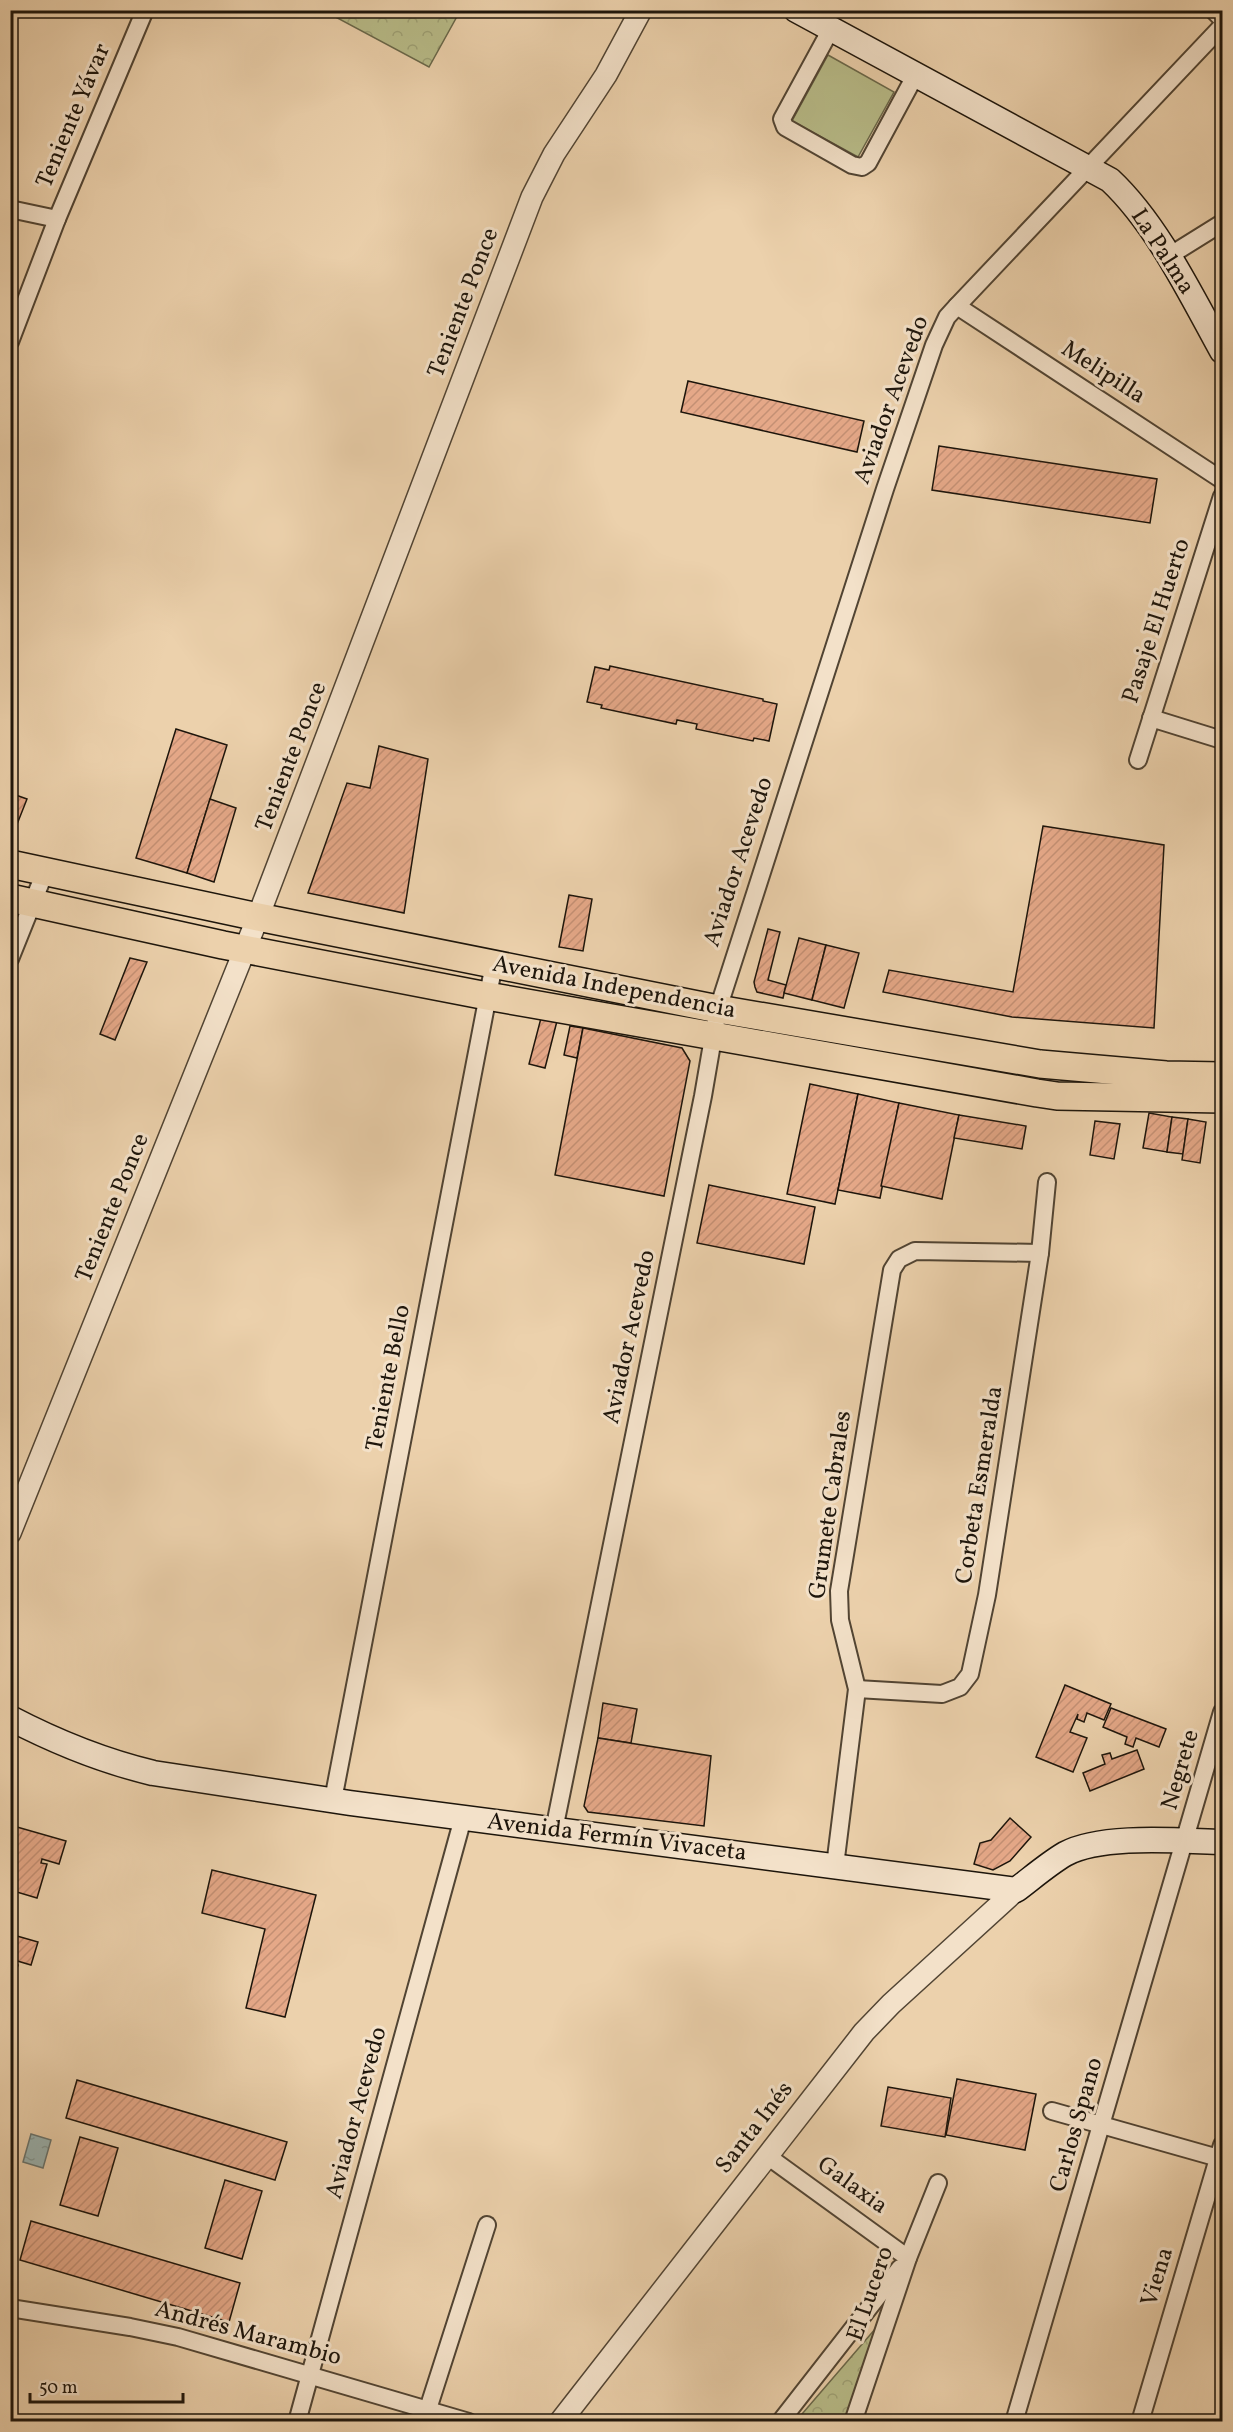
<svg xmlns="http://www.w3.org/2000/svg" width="1233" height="2432" font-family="Vollkorn,serif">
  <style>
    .grass { fill: #b8bc89; stroke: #6a684a; stroke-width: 1.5 }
    .forest { fill: url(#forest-crowns); stroke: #6a684a; stroke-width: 1.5 }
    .water { fill: url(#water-ripples); stroke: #697570; stroke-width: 1.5 }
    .building { fill: url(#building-hatch); stroke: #1d150b; stroke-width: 1.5 }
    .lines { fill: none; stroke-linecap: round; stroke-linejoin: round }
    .minor-casing { stroke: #514433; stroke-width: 20 }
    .tertiary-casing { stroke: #514433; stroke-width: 24 }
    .secondary-casing { stroke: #1d150b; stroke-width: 27 }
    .primary-casing { stroke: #1d150b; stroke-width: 30 }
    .minor { stroke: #f3e1c9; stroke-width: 16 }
    .tertiary { stroke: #f3e1c9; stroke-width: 21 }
    .secondary { stroke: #f3e1c9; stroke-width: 24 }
    .primary { stroke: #ecd1ac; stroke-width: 27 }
    .labels { text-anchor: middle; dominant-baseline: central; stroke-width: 6; stroke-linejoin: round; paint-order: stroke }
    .street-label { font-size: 24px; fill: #1d150b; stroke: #f3e1c9 }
  </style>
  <defs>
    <pattern id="forest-crowns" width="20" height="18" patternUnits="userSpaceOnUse" patternTransform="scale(1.5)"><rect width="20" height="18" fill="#b8bc89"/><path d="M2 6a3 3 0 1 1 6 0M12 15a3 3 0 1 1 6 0" fill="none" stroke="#9ea175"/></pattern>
    <pattern id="water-ripples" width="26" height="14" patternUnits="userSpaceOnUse" patternTransform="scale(1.5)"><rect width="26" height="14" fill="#9bb5b3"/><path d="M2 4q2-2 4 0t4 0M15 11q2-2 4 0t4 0" fill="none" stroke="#859b99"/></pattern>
    <pattern id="building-hatch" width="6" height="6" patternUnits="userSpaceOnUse" patternTransform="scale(1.5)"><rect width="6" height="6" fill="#e5a888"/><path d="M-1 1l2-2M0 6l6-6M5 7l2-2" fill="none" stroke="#c49074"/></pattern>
  </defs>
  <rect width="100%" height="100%" fill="#ecd1ac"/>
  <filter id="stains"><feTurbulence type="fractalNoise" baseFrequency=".00333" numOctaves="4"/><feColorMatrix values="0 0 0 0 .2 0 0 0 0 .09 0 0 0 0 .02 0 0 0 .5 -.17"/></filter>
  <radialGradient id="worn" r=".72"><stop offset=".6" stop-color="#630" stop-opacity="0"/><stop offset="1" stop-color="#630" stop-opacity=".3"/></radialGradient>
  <path class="grass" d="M828 55 894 92 858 157 792 121Z"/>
  <g class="forest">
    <path d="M330 10H460V11L429 67 328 13Z"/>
    <path d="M882 2321 849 2421H796Z"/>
  </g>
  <path class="water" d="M31 2134 51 2140 43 2168 23 2162Z"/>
  <g class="building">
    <path d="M688 381 864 421 857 452 681 412Z"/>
    <path d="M939 446 1157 479 1150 523 932 490Z"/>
    <path d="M610 666 763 699V701L777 704 769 741 754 738 753 741 696 729 697 724 677 720 676 724 601 708 602 705 587 702 595 667 609 670Z"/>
    <path d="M176 729 227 745 187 873 136 858Z"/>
    <path d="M379 746 428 759 404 913 308 893 347 783 370 788Z"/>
    <path d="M10 793 27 799 10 842Z"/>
    <path d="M210 799 236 808 214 882 187 873Z"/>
    <path d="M1043 826 1164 845 1154 1028 1012 1017 883 992 889 970 1013 992Z"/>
    <path d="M569 895 592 899 583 951 559 947Z"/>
    <path d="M768 929 780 932 768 980 786 985 783 998 757 992 755 987 754 982Z"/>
    <path d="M799 938 826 945 812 1000 784 993Z"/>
    <path d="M826 945 859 953 844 1008 812 1000Z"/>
    <path d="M130 958 147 962 115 1040 100 1034Z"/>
    <path d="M541 1018 557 1021 545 1068 529 1064Z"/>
    <path d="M570 1026 583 1028 577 1058 564 1055Z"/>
    <path d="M583 1028 682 1048 690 1061 664 1196 555 1175Z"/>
    <path d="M810 1084 858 1094 835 1204 787 1194Z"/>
    <path d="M858 1094 899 1103 880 1198 838 1190Z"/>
    <path d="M899 1103 959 1115 942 1199 881 1186Z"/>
    <path d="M1149 1113 1172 1117 1167 1152 1143 1148Z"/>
    <path d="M959 1115 1026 1126 1022 1149 954 1138Z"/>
    <path d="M1172 1117 1188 1119 1183 1154 1167 1152Z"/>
    <path d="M1188 1119 1206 1122 1200 1163 1182 1160Z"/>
    <path d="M1095 1121 1120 1124 1114 1159 1090 1155Z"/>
    <path d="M1222 1156V1198L1216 1197Z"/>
    <path d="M709 1185 815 1207 804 1264 697 1243Z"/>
    <path d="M1065 1685 1111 1704 1104 1720 1087 1713 1084 1722 1077 1719 1078 1714 1070 1732 1087 1738 1073 1772 1036 1757Z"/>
    <path d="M603 1703 637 1709 631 1743 598 1738Z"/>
    <path d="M1111 1708 1166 1729 1159 1747 1136 1738 1133 1747 1125 1744 1127 1737 1103 1727Z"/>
    <path d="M598 1738 711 1756 704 1826 588 1812 584 1806Z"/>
    <path d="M1137 1750 1144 1769 1090 1791 1083 1773 1105 1764 1102 1755 1110 1753 1112 1759Z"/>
    <path d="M1010 1818 1031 1837 1010 1861 993 1870 974 1864 980 1843 991 1840Z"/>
    <path d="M10 1825 66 1841 59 1864 42 1859 41 1863 47 1864 37 1898 10 1890V1854L15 1855 17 1850 10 1848Z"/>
    <path d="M212 1870 316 1895 285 2017 246 2008 265 1929 202 1913Z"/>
    <path d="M10 1934 38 1942 31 1965 14 1960 13 1964 18 1965 10 1991Z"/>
    <path d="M957 2079 1036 2094 1025 2150 946 2135Z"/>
    <path d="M77 2080 287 2142 275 2180 66 2118Z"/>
    <path d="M888 2087 951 2098 945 2137 881 2126Z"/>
    <path d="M80 2137 118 2148 98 2216 60 2205Z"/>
    <path d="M225 2180 262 2191 242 2259 205 2248Z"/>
    <path d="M31 2221 240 2283 229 2322 20 2260Z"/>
  </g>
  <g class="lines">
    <defs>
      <g id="minor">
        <path d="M1213 10 1222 19"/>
        <path d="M831 29 782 119 785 127 852 165 862 167 868 163 916 74"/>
        <path d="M10 209 57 219"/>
        <path d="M1169 256 1222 223"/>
        <path d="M957 306 1222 480"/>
        <path d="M10 342 57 219 145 10"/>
        <path d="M1151 718 1222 740"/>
        <path d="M1138 760 1222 496"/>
        <path d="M10 959 45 872"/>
        <path d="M857 1689 942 1694 960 1687 970 1674 987 1595 1040 1253 1047 1182"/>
        <path d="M333 1800 494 964"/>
        <path d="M554 1830 703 1096 718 1009 885 489 934 345 947 317 957 306 1222 26"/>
        <path d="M835 1866 857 1689 840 1620 839 1591 892 1270 899 1259 915 1251 1040 1253"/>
        <path d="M1052 2111 1222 2159"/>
        <path d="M766 2155 908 2258"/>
        <path d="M10 2308 130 2327 178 2337 469 2422"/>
        <path d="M428 2409 487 2225"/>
        <path d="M297 2422 463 1818"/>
        <path d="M780 2422 900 2268"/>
        <path d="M853 2422 908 2258 938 2183"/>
        <path d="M1014 2422 1222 1712"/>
        <path d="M1140 2422 1222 2145"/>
      </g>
      <g id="tertiary">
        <path d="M10 1533 258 917 532 197 554 154 606 75 641 10"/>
        <path d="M560 2422 864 2032 891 2004 1016 1890"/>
      </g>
      <g id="secondary">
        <path d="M796 10 1110 180C1157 224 1191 295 1222 351"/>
        <path d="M10 1718C56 1742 103 1761 153 1773L350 1803 1016 1890C1032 1878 1048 1864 1065 1854 1102 1834 1180 1841 1222 1842"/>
      </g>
      <g id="primary">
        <path d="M10 864 258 917 718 1009 1040 1064 1166 1075 1222 1076"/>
        <path d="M10 898 223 945 487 996 1037 1093 1057 1096 1222 1099"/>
      </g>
    </defs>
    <use href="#minor" class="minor-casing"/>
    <use href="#tertiary" class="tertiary-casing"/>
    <use href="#secondary" class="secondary-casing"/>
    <use href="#primary" class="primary-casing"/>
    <use href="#minor" class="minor"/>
    <use href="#tertiary" class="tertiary"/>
    <use href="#secondary" class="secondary"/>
    <use href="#primary" class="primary"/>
  </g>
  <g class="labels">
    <g class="street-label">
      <text transform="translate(74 116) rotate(-67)">Teniente Yávar</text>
      <text transform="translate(1162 252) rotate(57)">La Palma</text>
      <text transform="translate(464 303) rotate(-69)">Teniente Ponce</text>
      <text transform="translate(1103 373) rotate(33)">Melipilla</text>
      <text transform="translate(892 400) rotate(-70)">Aviador Acevedo</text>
      <text transform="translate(1157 621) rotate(-72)">Pasaje El Huerto</text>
      <text transform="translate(292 757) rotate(-69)">Teniente Ponce</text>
      <text transform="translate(739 862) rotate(-72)">Aviador Acevedo</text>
      <text transform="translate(614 988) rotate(11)">Avenida Independencia</text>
      <text transform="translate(113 1208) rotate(-68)">Teniente Ponce</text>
      <text transform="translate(630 1337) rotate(-78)">Aviador Acevedo</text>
      <text transform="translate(389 1378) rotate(-79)">Teniente Bello</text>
      <text transform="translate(980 1485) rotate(-81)">Corbeta Esmeralda</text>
      <text transform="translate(831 1505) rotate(-82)">Grumete Cabrales</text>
      <text transform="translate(1181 1770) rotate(-74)">Negrete</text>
      <text transform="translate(617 1838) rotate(7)">Avenida Fermín Vivaceta</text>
      <text transform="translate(357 2113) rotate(-75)">Aviador Acevedo</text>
      <text transform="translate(1077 2125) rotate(-74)">Carlos Spano</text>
      <text transform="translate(755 2128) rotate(-52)">Santa Inés</text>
      <text transform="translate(852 2186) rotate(36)">Galaxia</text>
      <text transform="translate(1158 2277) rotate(-73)">Viena</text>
      <text transform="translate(871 2294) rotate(-71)">El Lucero</text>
      <text transform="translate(248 2334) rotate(15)">Andrés Marambio</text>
    </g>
  </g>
  <rect width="1233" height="2432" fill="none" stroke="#ecd1ac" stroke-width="36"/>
  <rect x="12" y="12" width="1209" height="2408" fill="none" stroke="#1d150b" stroke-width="3"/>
  <rect x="18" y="18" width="1197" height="2396" fill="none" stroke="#1d150b" stroke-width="1.5"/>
  <path d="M30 2393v9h153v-9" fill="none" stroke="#1d150b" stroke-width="3"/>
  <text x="39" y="2393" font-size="18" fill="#1d150b" stroke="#f3e1c9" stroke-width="4.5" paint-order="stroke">50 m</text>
  <rect width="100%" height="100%" filter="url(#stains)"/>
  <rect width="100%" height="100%" fill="url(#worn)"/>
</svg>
